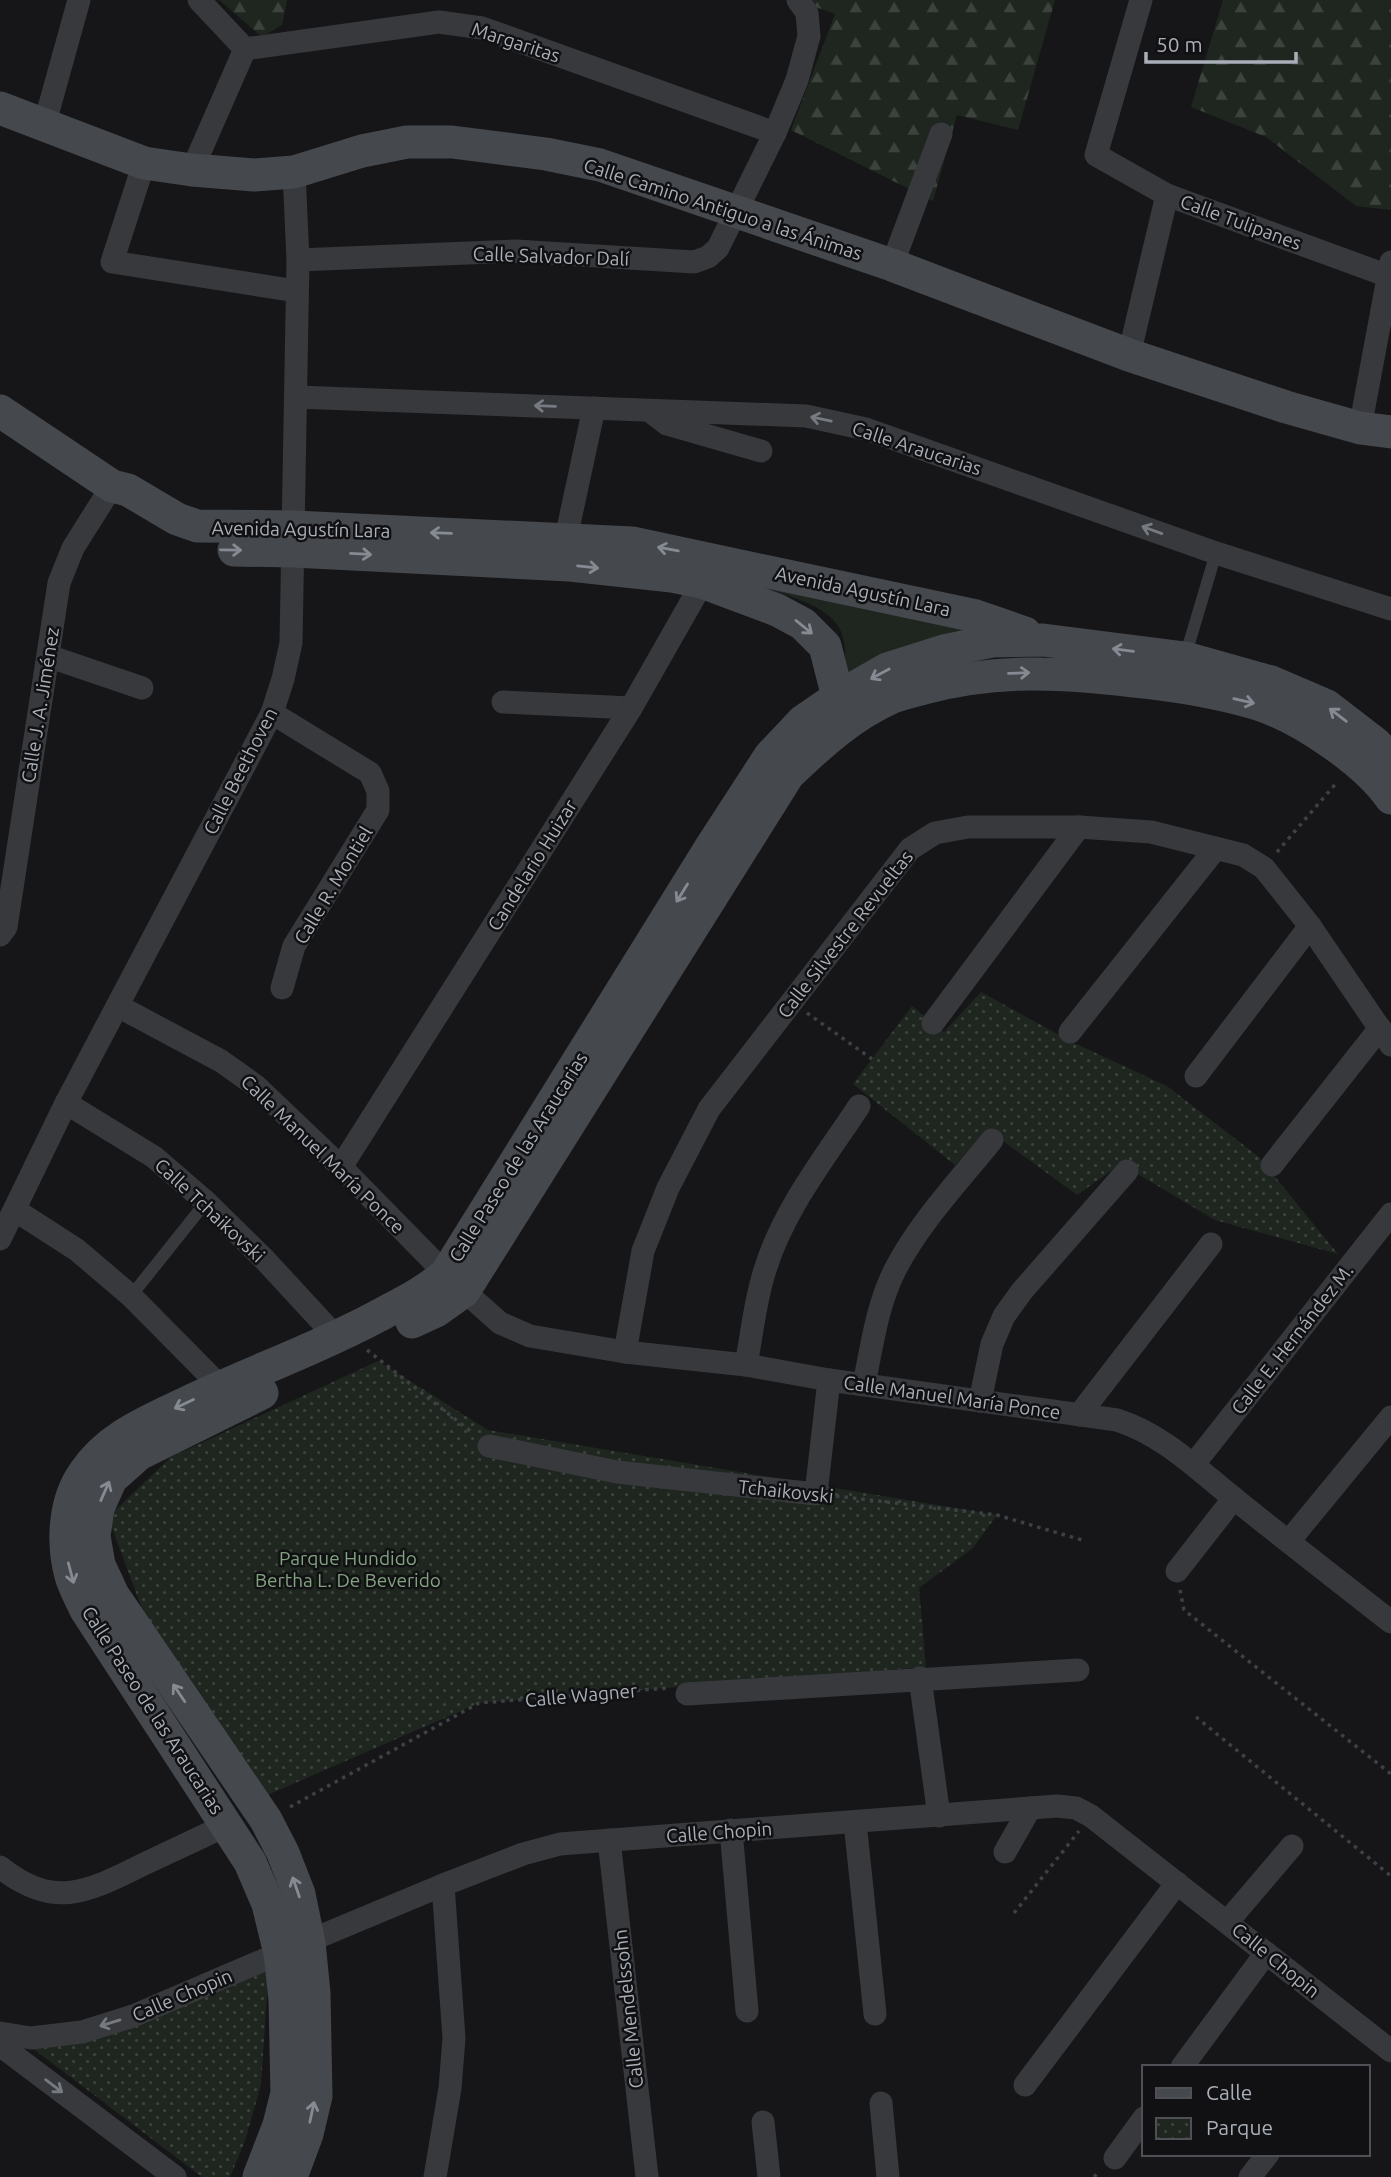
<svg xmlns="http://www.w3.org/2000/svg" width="1391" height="2177" font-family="Ubuntu,sans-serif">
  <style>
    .grass { fill: #1e261f }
    .forest { fill: url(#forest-firs) }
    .park { fill: url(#park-dots) }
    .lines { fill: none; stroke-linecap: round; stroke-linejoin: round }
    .path { stroke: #3d4044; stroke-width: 3.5; stroke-dasharray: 3.5 5; stroke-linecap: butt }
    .lane { stroke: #37393d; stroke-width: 12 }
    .street { stroke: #37393d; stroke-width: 23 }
    .secondary { stroke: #45484d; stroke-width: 33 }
    .oneway { stroke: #767a81 }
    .oneway2 { stroke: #868b93 }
    .labels { text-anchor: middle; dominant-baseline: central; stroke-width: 5; stroke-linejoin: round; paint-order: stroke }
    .street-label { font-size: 19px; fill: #a9afb8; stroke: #111113 }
    .park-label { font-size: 19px; fill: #81a380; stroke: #111113 }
  </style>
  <defs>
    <pattern id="forest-firs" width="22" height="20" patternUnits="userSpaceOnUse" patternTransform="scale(1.75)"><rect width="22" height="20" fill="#1e261f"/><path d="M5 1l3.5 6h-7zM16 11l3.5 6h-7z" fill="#3c433d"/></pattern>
    <pattern id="park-dots" width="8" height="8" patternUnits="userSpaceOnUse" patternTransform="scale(1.75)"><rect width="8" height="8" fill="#1e261f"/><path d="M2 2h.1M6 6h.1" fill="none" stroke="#3c433d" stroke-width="1.8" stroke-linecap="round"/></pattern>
  </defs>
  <rect width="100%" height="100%" fill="#161618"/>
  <path class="grass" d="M728 579 994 631 845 675C845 659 847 640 838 626 821 598 758 588 728 579Z"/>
  <g class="forest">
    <path d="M219 0H287L282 25 262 37Z"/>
    <path d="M796 0H1055L1018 130 957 115 933 201 791 130 835 14Z"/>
    <path d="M1223 0H1391V210L1356 206 1266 137 1191 107Z"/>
  </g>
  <g class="park">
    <path d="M981 992 1072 1042 1167 1086 1259 1157 1338 1254 1215 1220 1121 1164 1077 1195 988 1130 955 1165 853 1084 912 1006 944 1032Z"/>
    <path d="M378 1361 488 1430 997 1515 973 1548 919 1588 926 1667 479 1703 263 1797 158 1652 108 1517 171 1457Z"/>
    <path d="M269 1966 261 2085 245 2141 230 2177H202L23 2041Z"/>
  </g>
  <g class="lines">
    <g class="path">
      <path d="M1277 852 1338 781"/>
      <path d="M807 1013 872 1059"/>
      <path d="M367 1350 474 1434"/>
      <path d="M836 1496 997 1515 1082 1540"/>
      <path d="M1180 1590 1184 1610 1391 1774"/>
      <path d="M1196 1717 1391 1876"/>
      <path d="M290 1807 479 1703 668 1688"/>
      <path d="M1014 1913 1079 1831"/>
      <path d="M1094 2177 1100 2171"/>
    </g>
    <g class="lane">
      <path d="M1185 657 1216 553"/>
      <path d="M131 1296 206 1202"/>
    </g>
    <g class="street">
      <path d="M199 0 245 49"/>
      <path d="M1141 0 1096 155 1167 195 1391 277"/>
      <path d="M245 49 439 22 482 28 775 133"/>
      <path d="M44 126 79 0"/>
      <path d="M144 163 112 262 296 291"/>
      <path d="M192 170 245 49"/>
      <path d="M298 260 516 251 694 262 708 257 718 248 775 133 797 80 809 36 807 13 798 0"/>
      <path d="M892 265 941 134"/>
      <path d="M1129 355 1167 195"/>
      <path d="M296 397 806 416 866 429 1216 553 1391 609"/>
      <path d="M650 411 667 424 761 451"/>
      <path d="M1360 428 1391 262"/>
      <path d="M566 538 594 408"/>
      <path d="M48 656 142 688"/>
      <path d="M503 702 631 708"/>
      <path d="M272 713 370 773 378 791V810L294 946 282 988"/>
      <path d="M0 935 6 927 59 583 73 548 112 486"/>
      <path d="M118 1006 221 1061 256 1086 341 1167 446 1274"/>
      <path d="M933 1023 1079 827"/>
      <path d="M1070 1032 1216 848"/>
      <path d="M1196 1076 1310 926"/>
      <path d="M66 1103 154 1157 206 1202 265 1260 337 1338"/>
      <path d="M1272 1165 1380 1028"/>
      <path d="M341 1167 631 708 709 571"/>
      <path d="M15 1210 77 1250 131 1296 221 1387"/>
      <path d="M0 1239 66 1103 272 713 283 679 291 643 298 260 294 172"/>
      <path d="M464 1291 500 1323 530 1336 625 1352 746 1365 829 1380 1117 1420C1164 1435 1198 1470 1236 1500 1287 1541 1339 1581 1391 1622"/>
      <path d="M625 1352 643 1251 668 1188 709 1109 910 849 935 833 968 827H1079L1151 832 1243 855 1264 868 1310 926 1391 1045"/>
      <path d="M746 1365C752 1334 755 1300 765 1270 783 1210 825 1158 859 1106"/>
      <path d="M864 1384C872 1346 877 1305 895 1270 919 1223 959 1181 992 1140"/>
      <path d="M980 1401 992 1344 1004 1316 1022 1291 1127 1171"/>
      <path d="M1079 1415 1211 1244"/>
      <path d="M489 1446 617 1472 816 1494 829 1380"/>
      <path d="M1194 1464 1391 1214"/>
      <path d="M1289 1541 1391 1417"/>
      <path d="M1177 1571 1234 1498"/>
      <path d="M920 1678 939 1816"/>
      <path d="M687 1694 1078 1670"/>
      <path d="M855 1822 875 2014"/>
      <path d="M731 1830 747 2011"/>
      <path d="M609 1840 647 2177"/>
      <path d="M1005 1852 1030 1808"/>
      <path d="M0 1867C55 1911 89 1891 144 1864 172 1851 199 1838 227 1825"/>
      <path d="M1228 1921 1292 1846"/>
      <path d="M0 2033 31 2038 82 2032 133 2016 280 1953 443 1885 523 1854 560 1844 1057 1806 1076 1808 1091 1816 1391 2051"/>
      <path d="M0 2045 175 2177"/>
      <path d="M1182 2067 1266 1953"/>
      <path d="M1025 2085 1177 1883"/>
      <path d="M881 2103 888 2177"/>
      <path d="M763 2122 769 2177"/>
      <path d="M1115 2158 1144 2118"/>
      <path d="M435 2177 450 2088 454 2038 443 1885"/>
      <path d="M1250 2177 1268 2154"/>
    </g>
    <g class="secondary">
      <path d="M0 108 144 163 192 170 254 175 294 172 362 151 407 142H452L546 154 600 165 892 265 1129 355 1286 407 1360 428 1391 432"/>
      <path d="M0 411 112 486 128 490 177 519 197 526 294 527 632 543 976 616 1025 633"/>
      <path d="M234 550 293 551 570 565 672 576 702 582 777 610 803 624 825 646 838 697"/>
      <path d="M412 1322 436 1311 464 1291 788 775C820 744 852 715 893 697 903 693 914 691 924 688 996 669 1060 672 1134 681 1175 685 1218 692 1258 704 1301 718 1365 761 1391 798"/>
      <path d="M262 1393 139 1454 111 1479 98 1508 94 1536 99 1565 113 1595 266 1820 283 1853 299 1894 309 1943 314 1993 316 2096 307 2134 291 2177"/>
      <path d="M259 2177 279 2125 287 2093 285 2000 280 1953 268 1904 250 1862 86 1610C81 1599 74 1587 71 1576 62 1543 64 1501 84 1473 109 1436 149 1421 188 1402 251 1372 317 1349 378 1316 402 1303 425 1292 446 1274L711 847 770 756 803 721 838 697 887 669 944 651 992 641 1043 640 1185 658 1271 682 1327 706 1375 743 1391 759"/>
    </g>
  </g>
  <defs><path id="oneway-shaft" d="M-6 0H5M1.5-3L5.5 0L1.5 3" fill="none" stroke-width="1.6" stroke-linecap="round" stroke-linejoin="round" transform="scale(1.75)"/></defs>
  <g class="oneway">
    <use href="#oneway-shaft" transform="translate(545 406) rotate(-178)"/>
    <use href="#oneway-shaft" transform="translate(821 419) rotate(-168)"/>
    <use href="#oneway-shaft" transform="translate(1152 530) rotate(-160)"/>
    <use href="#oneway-shaft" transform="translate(110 2023) rotate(163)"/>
    <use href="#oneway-shaft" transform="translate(54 2086) rotate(37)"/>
  </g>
  <g class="oneway2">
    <use href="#oneway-shaft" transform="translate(441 533) rotate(-178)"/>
    <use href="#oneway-shaft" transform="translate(668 549) rotate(-170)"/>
    <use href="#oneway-shaft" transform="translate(231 550) rotate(1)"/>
    <use href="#oneway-shaft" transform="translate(361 554) rotate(3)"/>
    <use href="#oneway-shaft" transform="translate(588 567) rotate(6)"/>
    <use href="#oneway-shaft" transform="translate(804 627) rotate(39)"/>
    <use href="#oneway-shaft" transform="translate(1123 650) rotate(-173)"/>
    <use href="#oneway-shaft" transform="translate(1019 673) rotate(-2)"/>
    <use href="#oneway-shaft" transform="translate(880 674) rotate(152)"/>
    <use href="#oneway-shaft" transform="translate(1244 701) rotate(13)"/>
    <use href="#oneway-shaft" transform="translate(1338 715) rotate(-143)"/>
    <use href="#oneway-shaft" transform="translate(682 893) rotate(122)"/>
    <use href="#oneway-shaft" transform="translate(184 1404) rotate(155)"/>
    <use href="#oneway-shaft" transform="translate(105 1491) rotate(-66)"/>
    <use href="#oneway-shaft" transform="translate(71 1573) rotate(75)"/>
    <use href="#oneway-shaft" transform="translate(179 1693) rotate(-124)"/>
    <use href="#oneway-shaft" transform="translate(296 1887) rotate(-109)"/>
    <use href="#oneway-shaft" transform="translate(312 2112) rotate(-78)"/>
  </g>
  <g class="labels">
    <g class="street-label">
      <text transform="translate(516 42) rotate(18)">Margaritas</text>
      <text transform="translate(723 209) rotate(18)">Calle Camino Antiguo a las Ánimas</text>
      <text transform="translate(1241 222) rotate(20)">Calle Tulipanes</text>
      <text transform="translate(551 256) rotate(2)">Calle Salvador Dalí</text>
      <text transform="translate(917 448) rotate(18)">Calle Araucarias</text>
      <text transform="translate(301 529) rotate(1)">Avenida Agustín Lara</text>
      <text transform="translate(863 591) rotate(12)">Avenida Agustín Lara</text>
      <text transform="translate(40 705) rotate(-81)">Calle J. A. Jiménez</text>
      <text transform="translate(240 771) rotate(-63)">Calle Beethoven</text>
      <text transform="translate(532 865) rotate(-58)">Candelario Huizar</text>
      <text transform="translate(333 885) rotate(-59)">Calle R. Montiel</text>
      <text transform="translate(845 934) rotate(-52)">Calle Silvestre Revueltas</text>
      <text transform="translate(323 1154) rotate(44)">Calle Manuel María Ponce</text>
      <text transform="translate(518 1157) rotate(-58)">Calle Paseo de las Araucarias</text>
      <text transform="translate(210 1210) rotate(43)">Calle Tchaikovski</text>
      <text transform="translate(1292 1339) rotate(-52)">Calle E. Hernández M.</text>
      <text transform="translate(952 1397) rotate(8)">Calle Manuel María Ponce</text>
      <text transform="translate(786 1491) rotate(6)">Tchaikovski</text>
      <text transform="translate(581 1695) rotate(-5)">Calle Wagner</text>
      <text transform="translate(153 1710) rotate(57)">Calle Paseo de las Araucarias</text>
      <text transform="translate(719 1832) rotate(-4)">Calle Chopin</text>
      <text transform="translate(1276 1960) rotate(39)">Calle Chopin</text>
      <text transform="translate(182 1995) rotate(-23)">Calle Chopin</text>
      <text transform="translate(628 2009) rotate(-96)">Calle Mendelssohn</text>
    </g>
    <g class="park-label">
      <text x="348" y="1558">Parque Hundido<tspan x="348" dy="22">Bertha L. De Beverido</tspan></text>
    </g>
  </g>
  <rect x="1142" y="2065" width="228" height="91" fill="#111113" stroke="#4e5055" stroke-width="2"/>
  <rect x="1156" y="2088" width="35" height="10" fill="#45484d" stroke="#4e5055" stroke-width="2"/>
  <text x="1206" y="2100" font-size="21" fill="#a9afb8">Calle</text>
  <rect x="1156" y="2118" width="35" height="21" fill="url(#park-dots)" stroke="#4e5055" stroke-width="2"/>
  <text x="1206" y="2135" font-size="21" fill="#a9afb8">Parque</text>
  <path d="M1146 52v10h150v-10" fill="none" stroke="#a9afb8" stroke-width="3.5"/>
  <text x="1156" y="52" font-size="21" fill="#a9afb8" stroke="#111113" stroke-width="5" paint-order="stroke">50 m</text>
</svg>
